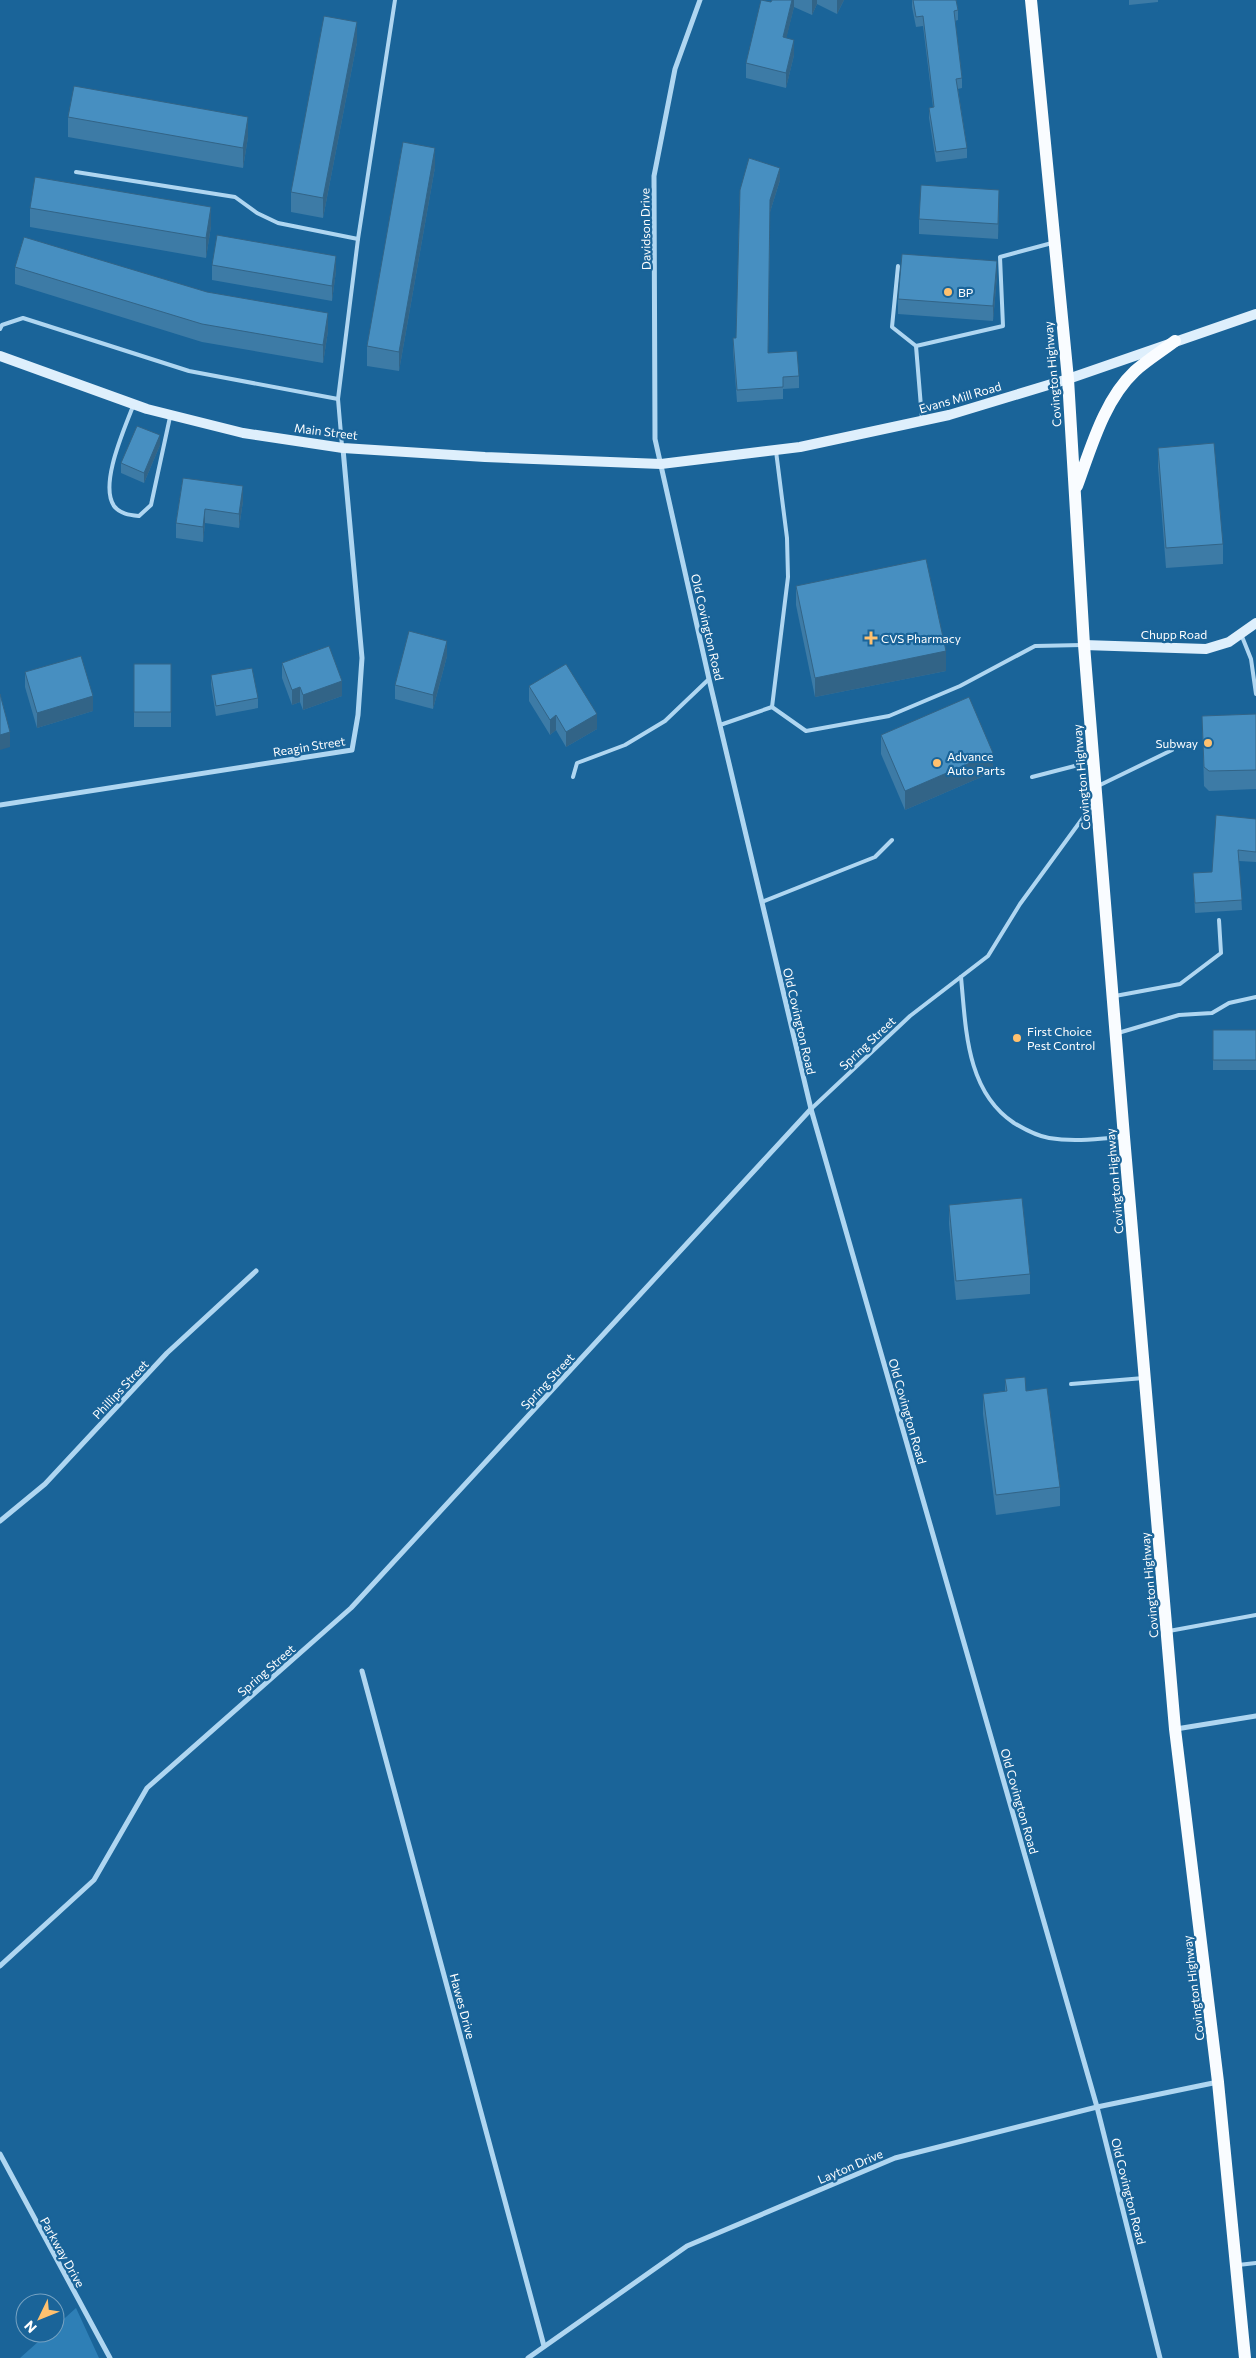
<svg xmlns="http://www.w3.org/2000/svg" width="1256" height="2358" font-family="Commissioner,sans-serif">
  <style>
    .green { fill: #2e7fb6 }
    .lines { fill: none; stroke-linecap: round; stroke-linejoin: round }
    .lane { stroke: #afd6f1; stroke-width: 4 }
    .street { stroke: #afd6f1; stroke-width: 5 }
    .secondary { stroke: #deeffc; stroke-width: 10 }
    .primary { stroke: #f9fcff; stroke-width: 12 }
    .wall { fill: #3d7ba6 }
    .shaded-wall { fill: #326487 }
    .building { fill: #478fc1; stroke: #326487 }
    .poi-dot { fill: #ffc16f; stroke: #1a6499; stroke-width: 2 }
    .labels { text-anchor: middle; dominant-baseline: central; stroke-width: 4.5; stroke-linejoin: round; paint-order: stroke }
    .street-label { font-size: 12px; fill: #fff; stroke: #1a6499 }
    .poi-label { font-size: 12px; fill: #fff; stroke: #1a6499; text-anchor: start }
  </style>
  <rect width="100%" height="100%" fill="#1a6499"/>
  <path class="green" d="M76 2308 99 2358H20L48 2333H55V2327Z"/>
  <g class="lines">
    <g class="lane">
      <path d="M76 172 235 197 257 213 278 223 358 239"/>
      <path d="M898 266 892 327 916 346"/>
      <path d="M0 329 2 325 23 318 189 371 338 399"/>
      <path d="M133 406C125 428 99 484 114 506 120 514 130 515 139 516L151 505 170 417"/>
      <path d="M922 419 916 346 1003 326 1000 257 1052 243"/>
      <path d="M342 446 338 399 358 239 395 0"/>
      <path d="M1241 634 1251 659 1256 694"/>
      <path d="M772 707 788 577 787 538 776 451"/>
      <path d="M720 725 772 707 806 731 889 716 960 686 1035 646 1082 645"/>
      <path d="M573 777 577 763 625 745 665 721 709 679"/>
      <path d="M1032 777 1090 762"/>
      <path d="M1098 786 1172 750"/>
      <path d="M762 902 875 857 892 840"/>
      <path d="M961 977C966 1029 966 1091 1014 1123 1024 1129 1036 1136 1049 1138 1073 1142 1098 1139 1122 1137"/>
      <path d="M1115 996 1180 984 1221 953 1219 920"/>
      <path d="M1118 1033 1179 1015 1212 1013 1229 1003 1256 997"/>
      <path d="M811 1109 910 1016 988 956 1020 904 1093 804"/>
      <path d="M1071 1384 1144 1378"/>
      <path d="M1169 1631 1256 1615"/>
      <path d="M1238 2265 1256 2263"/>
    </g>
    <g class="street">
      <path d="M700 0 675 69 654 176 655 439 709 679 811 1109 1097 2107 1160 2358"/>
      <path d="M0 805 352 750 358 715 362 658 343 449"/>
      <path d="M0 1521 45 1484 167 1353 256 1271"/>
      <path d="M362 1671 544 2346"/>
      <path d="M1176 1729 1256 1716"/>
      <path d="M0 1966 94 1880 147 1788 351 1608 811 1109"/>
      <path d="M0 2154 110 2358"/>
      <path d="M528 2358 687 2246 895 2158 1097 2107 1218 2082"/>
    </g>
    <g class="secondary">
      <path d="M0 356 147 409 243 433 343 448 485 457 661 464 800 447 949 415 1068 379 1256 314"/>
      <path d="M1084 645 1206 649 1229 642 1256 623"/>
    </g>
    <g class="primary">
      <path d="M1031 0 1068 379 1084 645 1124 1137 1175 1729 1218 2082 1245 2358"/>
      <path d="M1077 486C1091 448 1104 400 1135 371 1147 360 1162 351 1175 341"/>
    </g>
  </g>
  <g class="wall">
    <path d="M772 0H844L837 14 817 4 812 15 794 7 786 38 794 55 786 88 746 78V63Z"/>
    <path d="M912 0H956L958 10V20L955 21 962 78V88L958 89 967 148V158L936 162 929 118V108L933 107 923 26 916 27 912 7Z"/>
    <path d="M1129 0H1158V2L1129 5Z"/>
    <path d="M357 42 323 218 291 212V192Z"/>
    <path d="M68 117 248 137 243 168 68 137Z"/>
    <path d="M435 167 399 371 367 366V346Z"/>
    <path d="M780 180 770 212 768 353 799 376V388L783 389V399L737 402 733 350V338H736L740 190Z"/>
    <path d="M999 204 998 239 919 234V219Z"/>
    <path d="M30 208 211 226 206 258 30 227Z"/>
    <path d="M212 265 336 271 332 301 212 280Z"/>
    <path d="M15 267 328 331 323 363 202 342 15 284Z"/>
    <path d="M997 276 993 321 898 314V299Z"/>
    <path d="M160 445 144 483 121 473V463Z"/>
    <path d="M1158 448 1223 544V564L1166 568 1158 467Z"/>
    <path d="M183 478 243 501 239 528 205 523 203 542 176 538V523Z"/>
    <path d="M796 586 946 671 815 697 796 605Z"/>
    <path d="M447 656 433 709 395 699V685Z"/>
    <path d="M282 663 342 696 303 710 300 702 292 705 282 678Z"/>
    <rect x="134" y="664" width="37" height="63"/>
    <path d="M25 672 93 711 37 728 25 687Z"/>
    <path d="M211 675 258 698V708L216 716 211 685Z"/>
    <path d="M529 686 597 729 566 747 556 730 550 735 529 701Z"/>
    <path d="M1256 714V789L1209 791 1204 786 1202 716Z"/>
    <path d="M881 735 993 772 905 810 881 754Z"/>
    <path d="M1256 819V862L1239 861 1242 910 1195 913 1193 873 1212 872Z"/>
    <rect x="1213" y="1030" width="43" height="40"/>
    <path d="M949 1205 1030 1274V1294L956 1300 949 1224Z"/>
    <path d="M1005 1379 1026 1391 1060 1487V1506L996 1515 983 1414V1394L1005 1391Z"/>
  </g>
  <g class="shaded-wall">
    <path d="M792 0H794V7L783 52V37Z"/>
    <path d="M812 0H817V4L812 15Z"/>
    <path d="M837 0H844L837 14Z"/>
    <path d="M357 22V42L323 218V198Z"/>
    <path d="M794 40V55L786 88V73Z"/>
    <path d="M248 117V137L243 168V148Z"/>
    <path d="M435 148V167L399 371V352Z"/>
    <path d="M780 168V180L770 212V200Z"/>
    <path d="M999 190V204L998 239V224Z"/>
    <path d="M211 207V226L206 258V238Z"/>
    <path d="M336 256V271L332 301V286Z"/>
    <path d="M997 261V276L993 321V306Z"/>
    <path d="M328 313V331L323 363V345Z"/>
    <path d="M160 435V445L144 483V473Z"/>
    <path d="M243 486V501L239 528V514Z"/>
    <path d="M205 509V523L203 542V527Z"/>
    <path d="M447 641V656L433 709V695Z"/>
    <path d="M946 651V671L815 697V678Z"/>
    <path d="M342 681V696L303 710V695Z"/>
    <path d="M300 687V702L292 705V690Z"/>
    <path d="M93 696V711L37 728V713Z"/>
    <path d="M597 714V729L566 747V732Z"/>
    <path d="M556 715V730L550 735V720Z"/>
    <path d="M10 732V747L0 750V735Z"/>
    <path d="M993 753V772L905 810V791Z"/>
  </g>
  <g class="building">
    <path d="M761 0 771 2 772 0H792L783 37 794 40 786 73 746 63Z"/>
    <path d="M913 0H956L958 10 954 11 962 78 956 79 967 148 936 152 929 108 934 107 923 16 916 17Z"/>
    <path d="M324 16 357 22 323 198 291 192Z"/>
    <path d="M74 86 248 117 243 148 68 117Z"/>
    <path d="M403 142 435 148 399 352 367 346Z"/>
    <path d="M749 158 780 168 770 200 768 353 797 351 799 376 783 377V387L737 390 733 338H736L740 190Z"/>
    <path d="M35 177 211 207 206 238 30 208Z"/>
    <path d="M921 185 999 190 998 224 919 219Z"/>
    <path d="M217 235 336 256 332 286 212 265Z"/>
    <path d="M24 237 207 292 328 313 323 345 202 324 15 267Z"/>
    <path d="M902 254 997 261 993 306 898 299Z"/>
    <path d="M137 426 160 435 144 473 121 463Z"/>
    <path d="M1214 443 1223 544 1166 548 1158 448Z"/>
    <path d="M183 478 243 486 239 514 205 509 203 527 176 523Z"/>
    <path d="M926 559 946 651 815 678 796 586Z"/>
    <path d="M409 631 447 641 433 695 395 685Z"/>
    <path d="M329 646 342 681 303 695 300 687 292 690 282 663Z"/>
    <path d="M81 656 93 696 37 713 25 672Z"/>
    <rect x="134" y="664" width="37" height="48"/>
    <path d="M566 664 597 714 566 732 556 715 550 720 529 686Z"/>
    <path d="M252 668 258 698 216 706 211 675Z"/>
    <path d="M0 694 10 732 0 735Z"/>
    <path d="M969 697 993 753 905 791 881 735Z"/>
    <path d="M1256 714V770L1209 771 1204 767 1202 716Z"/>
    <path d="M1216 815 1256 819V852L1238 850 1242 900 1195 903 1193 873 1212 872Z"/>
    <rect x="1213" y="1030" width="43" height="30"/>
    <path d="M1022 1198 1030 1274 956 1281 949 1205Z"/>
    <path d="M1025 1377 1026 1391 1047 1388 1060 1487 996 1495 983 1394 1007 1391 1005 1379Z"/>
  </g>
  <g class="poi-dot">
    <circle cx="948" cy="292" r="5"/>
    <path d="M868.5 630.5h5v5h5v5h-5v5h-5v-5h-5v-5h5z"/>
    <circle cx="1208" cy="743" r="5"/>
    <circle cx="937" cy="763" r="5"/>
    <circle cx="1017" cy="1038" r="5"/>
  </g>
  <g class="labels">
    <g class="street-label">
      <text transform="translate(645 229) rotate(-91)">Davidson Drive</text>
      <text transform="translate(1052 374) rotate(-95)">Covington Highway</text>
      <text transform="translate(960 397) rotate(-16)">Evans Mill Road</text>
      <text transform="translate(326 431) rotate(7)">Main Street</text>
      <text transform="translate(708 627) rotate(77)">Old Covington Road</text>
      <text x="1174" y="634">Chupp Road</text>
      <text transform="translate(309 746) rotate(-9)">Reagin Street</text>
      <text transform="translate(1081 777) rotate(-95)">Covington Highway</text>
      <text transform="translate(800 1021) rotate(77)">Old Covington Road</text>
      <text transform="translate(867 1043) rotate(-43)">Spring Street</text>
      <text transform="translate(1114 1181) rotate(-95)">Covington Highway</text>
      <text transform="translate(547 1381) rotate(-47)">Spring Street</text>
      <text transform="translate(120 1389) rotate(-47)">Phillips Street</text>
      <text transform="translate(908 1411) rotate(74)">Old Covington Road</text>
      <text transform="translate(1149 1585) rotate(-95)">Covington Highway</text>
      <text transform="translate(266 1670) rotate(-41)">Spring Street</text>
      <text transform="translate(1020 1801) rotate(74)">Old Covington Road</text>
      <text transform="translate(1193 1988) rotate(-97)">Covington Highway</text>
      <text transform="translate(463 2006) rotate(75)">Hawes Drive</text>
      <text transform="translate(850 2166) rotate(-23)">Layton Drive</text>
      <text transform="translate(1129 2191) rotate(76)">Old Covington Road</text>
      <text transform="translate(63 2252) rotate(61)">Parkway Drive</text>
    </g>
    <g class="poi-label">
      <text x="958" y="292">BP</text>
      <text x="881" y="638">CVS Pharmacy</text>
      <text x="1198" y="743" text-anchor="end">Subway</text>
      <text x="947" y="756">Advance<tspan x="947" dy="14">Auto Parts</tspan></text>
      <text x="1027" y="1031">First Choice<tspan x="1027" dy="14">Pest Control</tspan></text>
    </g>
  </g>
  <g transform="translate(40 2318) rotate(227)"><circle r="24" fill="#1a6499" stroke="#76a2c2"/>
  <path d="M0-4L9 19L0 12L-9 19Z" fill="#ffc16f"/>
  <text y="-8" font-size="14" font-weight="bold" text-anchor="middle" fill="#ffffff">N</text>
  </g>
</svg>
